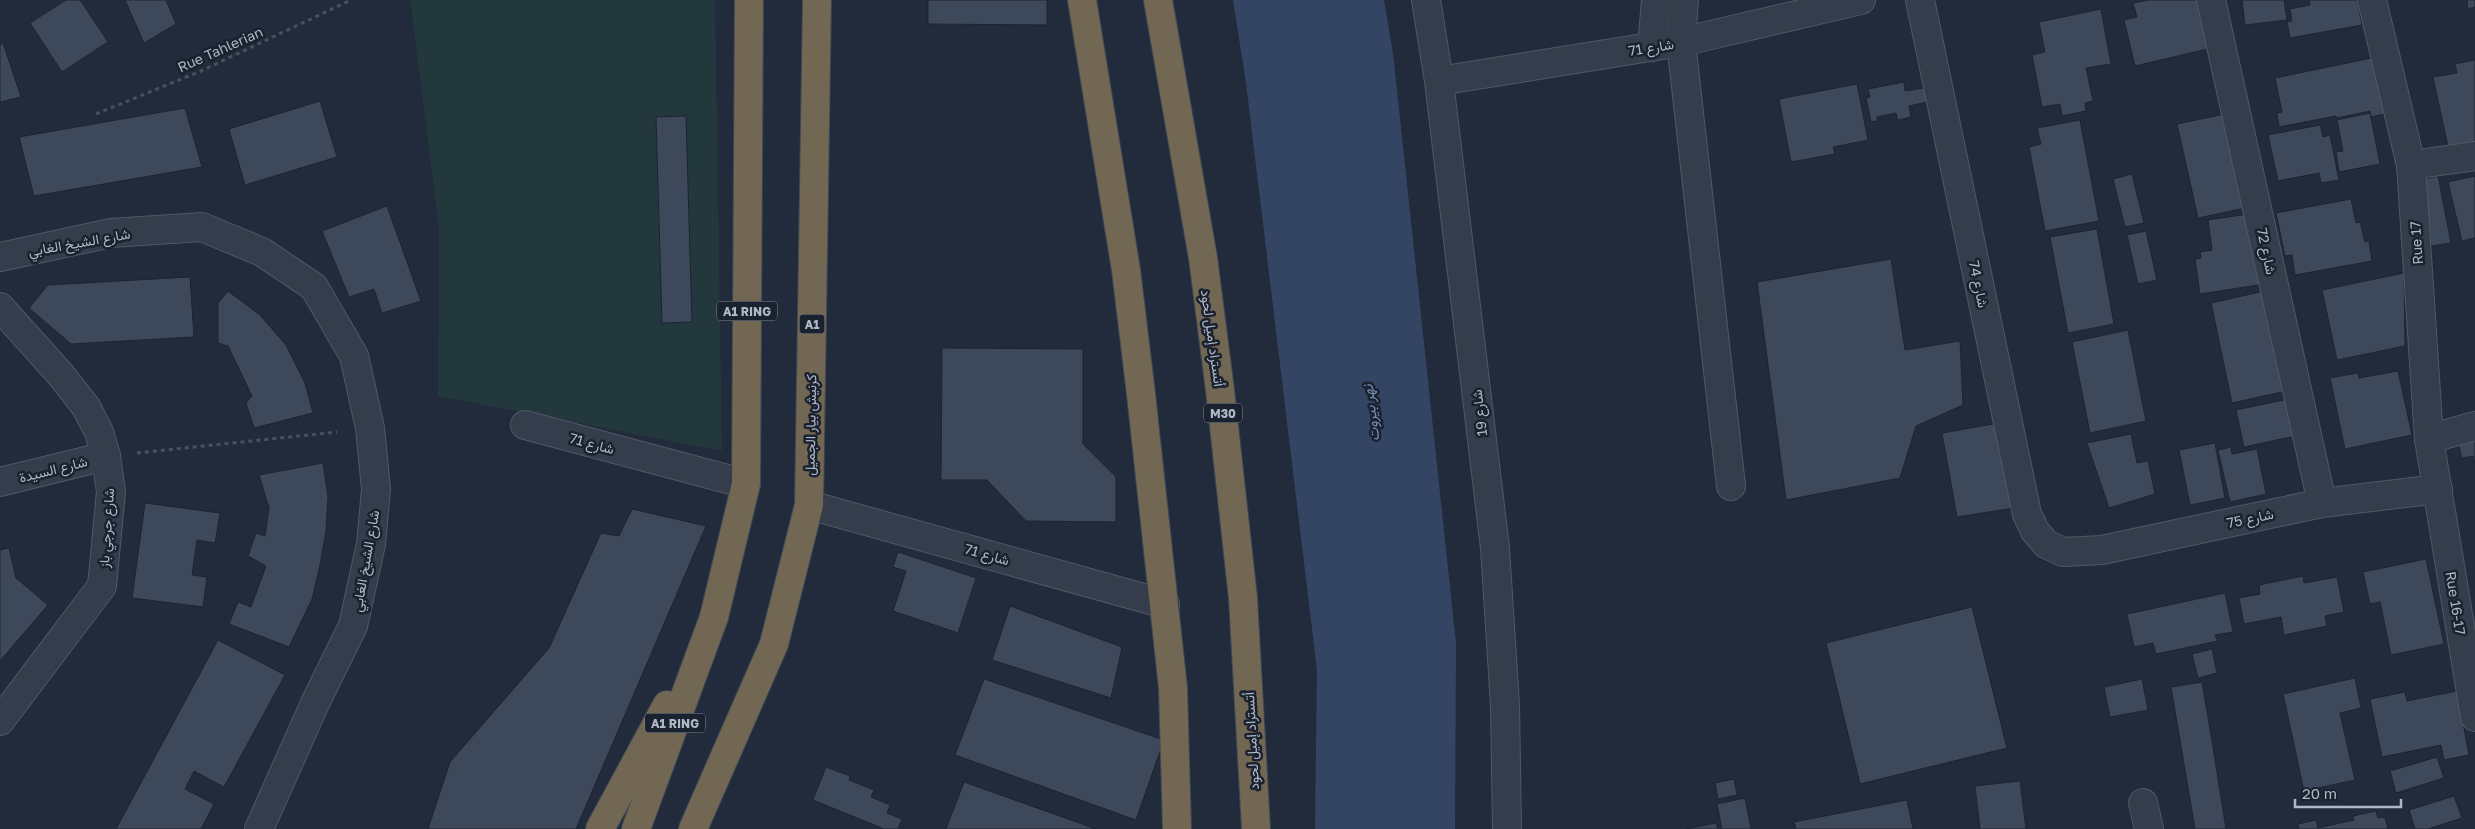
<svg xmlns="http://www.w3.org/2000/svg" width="2475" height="829" font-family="'Golos Text',Vazirmatn,sans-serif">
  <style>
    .green { fill: #23383c }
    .water { fill: #344563 }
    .building { fill: #3d495b; stroke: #1c2432 }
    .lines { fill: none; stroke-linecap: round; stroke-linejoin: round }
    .minor-casing { stroke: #505866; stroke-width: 30 }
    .highway-casing { stroke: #404856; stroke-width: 30 }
    .path { stroke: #41555a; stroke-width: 3; stroke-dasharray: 4 4; stroke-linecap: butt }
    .minor { stroke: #353d4c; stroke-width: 28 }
    .highway { stroke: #726752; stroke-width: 28 }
    .labels { text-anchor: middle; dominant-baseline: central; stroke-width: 5; stroke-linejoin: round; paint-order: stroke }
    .shield { fill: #1a2230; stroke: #838b9a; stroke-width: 1 }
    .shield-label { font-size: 12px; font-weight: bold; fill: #b0b8c7 }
    .street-label { font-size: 14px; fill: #b0b8c7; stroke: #1a2230 }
    .water-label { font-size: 15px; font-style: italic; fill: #778db1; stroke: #1a2230 }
  </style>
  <rect width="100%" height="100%" fill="#212b3b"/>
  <path class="green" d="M410 0H715L722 451 438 396 439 229Z"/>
  <path class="water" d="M1233 0H1384L1393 53 1456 643 1455 829H1315L1317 670 1246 83Z"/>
  <g class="building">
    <path d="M66 0H80L108 42 62 72 30 23Z"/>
    <path d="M125 0H166L176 24 144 43Z"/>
    <path d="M928 0H1047V25L928 24Z"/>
    <path d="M2149 0H2205L2216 47 2135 66 2124 20 2137 17 2133 3Z"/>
    <path d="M2242 0H2284L2287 20 2245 25Z"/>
    <path d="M2309 0H2357L2362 25 2290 38 2287 22 2292 21 2290 9 2310 5Z"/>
    <path d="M2467 0H2475V7L2468 9Z"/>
    <path d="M2101 9 2111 64 2086 68 2093 101 2085 103 2086 111 2062 116 2060 104 2042 107 2032 55 2045 52 2039 22Z"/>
    <path d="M3 43 21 97 0 102V45Z"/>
    <path d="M2381 56 2392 112 2371 117 2370 111 2337 118 2336 116 2279 127 2277 113 2282 112 2275 78Z"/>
    <path d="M2475 60V151L2450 156 2433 77 2457 73 2455 64Z"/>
    <path d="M1904 82 1905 91 1924 88 1927 102 1909 106 1911 117 1898 120 1896 113 1877 117V121L1871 122 1866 98 1870 97 1868 89Z"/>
    <path d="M1857 84 1868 140 1833 147 1835 154 1791 162 1779 99Z"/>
    <path d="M320 101 337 157 245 185 229 129Z"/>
    <path d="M185 108 202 167 34 196 19 137Z"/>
    <path d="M2230 113 2250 207 2198 218 2177 124Z"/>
    <path d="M2370 113 2380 164 2339 172 2336 152 2343 151 2337 120Z"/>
    <path d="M686 116 692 322 662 323 656 117Z"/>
    <path d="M2080 120 2099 221 2045 231 2029 147 2041 144 2037 128Z"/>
    <path d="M2320 125 2323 137 2330 135 2339 180 2321 183 2319 173 2278 181 2268 135Z"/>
    <path d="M2132 174 2144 223 2125 227 2113 179Z"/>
    <path d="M2438 176 2451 243 2431 246 2419 180Z"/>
    <path d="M2475 176V238L2462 241 2448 182Z"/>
    <path d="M2351 199 2356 223 2360 222 2365 242 2369 241 2372 261 2295 275 2292 255 2285 256 2276 213Z"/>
    <path d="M387 206 421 301 382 313 374 289 349 297 322 231Z"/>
    <path d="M2255 213 2265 284 2200 294 2195 259 2201 258 2200 252 2212 250 2208 220Z"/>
    <path d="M2097 229 2114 324 2068 333 2050 237Z"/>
    <path d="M2146 231 2157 280 2138 284 2127 235Z"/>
    <path d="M1891 259 1905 350 1960 341 1963 405 1916 426 1900 478 1786 500 1757 282Z"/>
    <path d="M2404 273 2405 346 2337 360 2322 290Z"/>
    <path d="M190 277 194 337 71 344 29 308 48 285Z"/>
    <path d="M2269 290 2291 390 2232 403 2211 303Z"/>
    <path d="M228 291 260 315 286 345 305 383 313 413 254 428 246 403 252 396 228 346 218 343V303Z"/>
    <path d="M2128 330 2146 421 2090 433 2072 342Z"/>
    <path d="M942 348 1083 349V444L1116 477V522L1026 521 987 480H941Z"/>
    <path d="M2398 371 2412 435 2345 449 2330 378 2358 373 2359 378Z"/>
    <path d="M2293 398 2300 435 2244 447 2236 410Z"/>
    <path d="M1999 423 2014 508 1957 517 1942 433Z"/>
    <path d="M2131 434 2137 463 2148 461 2155 494 2109 508 2087 443Z"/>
    <path d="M2475 435V463L2473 456 2462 458 2457 439Z"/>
    <path d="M2215 443 2225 498 2190 505 2179 450Z"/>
    <path d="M2231 447 2232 454 2257 449 2266 494 2230 502 2218 450Z"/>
    <path d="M323 463 328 497 326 531 320 565 312 599 289 647 229 624 238 602 251 607 266 566 248 556 256 533 265 536 269 508 259 475Z"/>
    <path d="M145 503 220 513 215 543 197 540 192 575 207 577 203 607 132 598Z"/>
    <path d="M632 509 706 526 576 829H428L450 762 549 648 601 533 619 536Z"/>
    <path d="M9 548 16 578 48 605 0 661V550Z"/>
    <path d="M898 552 976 578 958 633 893 611 906 571 893 567Z"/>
    <path d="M2426 559 2444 644 2391 655 2380 602 2370 604 2363 572Z"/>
    <path d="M2303 576 2304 583 2337 577 2344 612 2325 616 2327 626 2284 635 2281 617 2244 624 2239 598 2260 594 2259 585Z"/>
    <path d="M2225 593 2233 632 2215 635 2218 641 2156 654 2153 643 2134 647 2127 614Z"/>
    <path d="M1010 606 1122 647 1111 698 992 660Z"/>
    <path d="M1972 607 2007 748 1860 784 1826 643Z"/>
    <path d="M218 640 285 675 224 787 194 771 185 789 214 804 201 829H116Z"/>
    <path d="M2212 649 2217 673 2198 678 2192 654Z"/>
    <path d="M2355 678 2361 708 2340 713 2355 780 2304 791 2283 694Z"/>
    <path d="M984 679 1164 740 1136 820 955 755Z"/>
    <path d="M2142 679 2148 710 2110 717 2104 687Z"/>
    <path d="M2202 682 2213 747 2226 829H2195L2171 687Z"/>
    <path d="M2457 691 2469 755 2444 760 2441 745 2382 757 2370 699 2405 692 2407 701Z"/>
    <path d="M2437 757 2444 778 2396 793 2390 771Z"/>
    <path d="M826 767 850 776 849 780 874 790 871 797 890 805 887 813 902 819 898 829H884L813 800Z"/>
    <path d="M1734 779 1737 795 1718 799 1715 783Z"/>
    <path d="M2020 781 2026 829H1980L1975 786Z"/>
    <path d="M964 782 1096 829H946Z"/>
    <path d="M2454 796 2462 818 2428 829H2415L2409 810Z"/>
    <path d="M1745 798 1751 829H1722L1717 804Z"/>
    <path d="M1907 800 1913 829H1796L1794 822Z"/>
    <path d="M2376 811 2378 818 2385 817 2388 829H2299L2298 824 2316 820 2318 828 2354 820 2353 816Z"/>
    <path d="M1716 823 1718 829H1686Z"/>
  </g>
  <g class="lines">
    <defs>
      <g id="minor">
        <path d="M1426 0 1439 81 1495 548 1505 705 1507 829"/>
        <path d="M1684 0 1681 42 1731 486"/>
        <path d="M1920 0 2027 514 2035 531 2046 544 2063 552 2102 550 2322 503 2438 489"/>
        <path d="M2211 0 2322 503"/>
        <path d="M2372 0 2411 165 2429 439 2475 717"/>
        <path d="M1652 47 1656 0"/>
        <path d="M1439 81 1681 42 1861 0"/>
        <path d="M2411 165 2475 156"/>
        <path d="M0 257 111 233 202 227 262 252 314 287 354 356 370 428 376 489 371 544 353 626 316 701 259 829"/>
        <path d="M0 307 61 375 86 407 99 432 106 456 111 492 102 586 0 721"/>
        <path d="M525 425 746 484"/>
        <path d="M2429 439 2475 426"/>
        <path d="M0 482 106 456"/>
        <path d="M809 505 1165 604"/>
        <path d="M2143 803 2149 829"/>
      </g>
      <g id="highway">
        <path d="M1082 0 1126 270 1141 394 1173 688 1177 829"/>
        <path d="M1158 0 1203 258 1220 390 1243 598 1256 829"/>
        <path d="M600 829 667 705"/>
        <path d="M636 829 714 617 746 484 749 0"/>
        <path d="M693 829 774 644 809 505 817 0"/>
      </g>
    </defs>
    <use href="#minor" class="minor-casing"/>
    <use href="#highway" class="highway-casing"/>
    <g class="path">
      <path d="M96 114 201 71 351 0"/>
      <path d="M137 453 337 432"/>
    </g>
    <use href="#minor" class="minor"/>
    <use href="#highway" class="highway"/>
  </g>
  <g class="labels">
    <g class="shield">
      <rect x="717" y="301.5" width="60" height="19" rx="4"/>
      <rect x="799.5" y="314.5" width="25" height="19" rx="4"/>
      <rect x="1204" y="403.5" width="38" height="19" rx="4"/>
      <rect x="645" y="713.5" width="60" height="19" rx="4"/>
    </g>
    <g class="shield-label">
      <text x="747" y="311">A1 RING</text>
      <text x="812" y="324">A1</text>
      <text x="1223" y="413">M30</text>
      <text x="675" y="723">A1 RING</text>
    </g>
    <g class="street-label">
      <text transform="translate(1651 47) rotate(-9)">شارع 71</text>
      <text transform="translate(220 49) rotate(-24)">Rue Tahlerian</text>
      <text transform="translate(79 242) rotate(-10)">شارع الشيخ الغابي</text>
      <text transform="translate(2416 243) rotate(-94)">Rue 17</text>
      <text transform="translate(2267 251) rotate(78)">شارع 72</text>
      <text transform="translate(1979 284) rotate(78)">شارع 74</text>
      <text transform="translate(1213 338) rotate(82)">أتستراد إميل لحود</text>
      <text transform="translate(1479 413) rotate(-97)">شارع 19</text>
      <text transform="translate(810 425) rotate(-89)">كرنيش بيار الجميل</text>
      <text transform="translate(592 443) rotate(15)">شارع 71</text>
      <text transform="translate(53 469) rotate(-14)">شارع السيدة</text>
      <text transform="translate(2250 518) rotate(-12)">شارع 75</text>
      <text transform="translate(106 528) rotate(-86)">شارع جرجي باز</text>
      <text transform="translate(987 554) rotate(16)">شارع 71</text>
      <text transform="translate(365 561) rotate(-80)">شارع الشيخ الغابي</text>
      <text transform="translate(2456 603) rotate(81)">Rue 16-17</text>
      <text transform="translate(1251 741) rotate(-93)">أتستراد إميل لحود</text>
    </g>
    <g class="water-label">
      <text transform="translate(1370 413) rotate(-97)">نهر بيروت</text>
    </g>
  </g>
  <path d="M2295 799v8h106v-8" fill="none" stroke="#b0b8c7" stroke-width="2.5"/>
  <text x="2302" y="799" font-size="15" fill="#b0b8c7" stroke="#1a2230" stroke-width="4" paint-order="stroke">20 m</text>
</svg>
